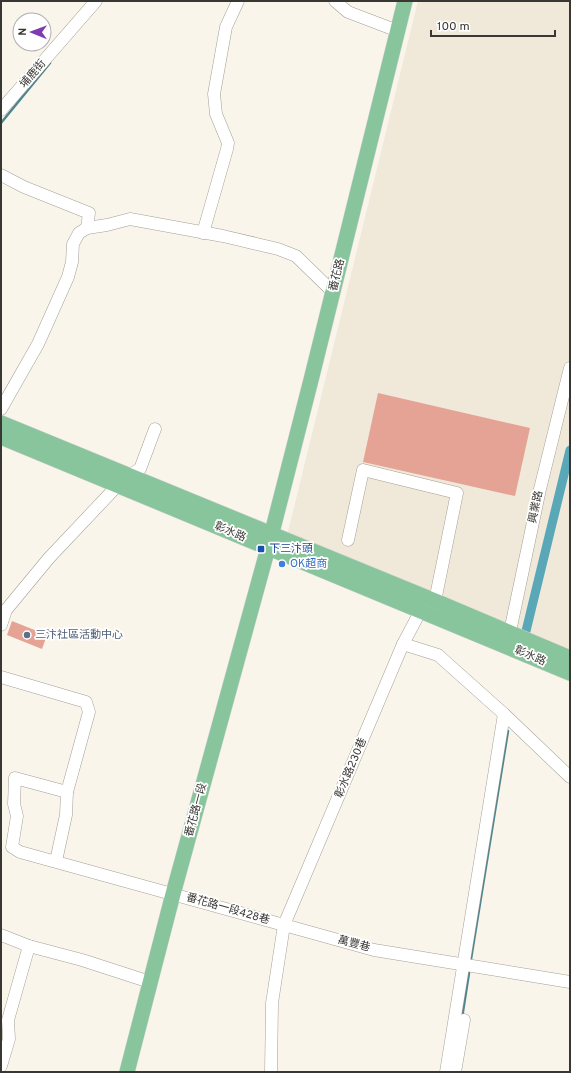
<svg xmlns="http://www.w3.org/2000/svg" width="571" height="1073" font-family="Overpass,'Noto Sans TC',sans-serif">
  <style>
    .built { fill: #f0e8d8 }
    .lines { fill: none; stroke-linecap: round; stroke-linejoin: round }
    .stream { stroke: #4f858f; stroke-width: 2.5 }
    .canal { stroke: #59a7b7; stroke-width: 9 }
    .building { fill: #e4a395 }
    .minor-casing { stroke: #a4a097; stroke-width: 13 }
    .major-casing { stroke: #d3d3d2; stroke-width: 16 }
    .minor { stroke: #fff; stroke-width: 12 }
    .major { stroke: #88c59c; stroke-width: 15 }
    .transit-dot { fill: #1a4fb4; stroke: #fff; stroke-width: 1.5 }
    .shop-dot { fill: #3f7fe0; stroke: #fff; stroke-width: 1.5 }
    .service-dot { fill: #5c6f8a; stroke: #fff; stroke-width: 1.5 }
    .labels { text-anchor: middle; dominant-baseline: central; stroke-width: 3.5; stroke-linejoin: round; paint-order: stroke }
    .street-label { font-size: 11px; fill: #393733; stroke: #fff }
    .transit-label { font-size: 11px; fill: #164399; stroke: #fff; text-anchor: start }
    .shop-label { font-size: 11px; fill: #366cbe; stroke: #fff; text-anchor: start }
    .service-label { font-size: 11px; fill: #4e5e75; stroke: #fff; text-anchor: start }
  </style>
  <rect width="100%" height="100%" fill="#faf5eb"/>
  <path class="built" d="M418 1H570V655L287 536Z"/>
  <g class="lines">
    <g class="stream">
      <path d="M1 123 50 63"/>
      <path d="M471 959 508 731"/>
      <path d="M462 1018 469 973"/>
    </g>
    <path class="canal" d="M526 631 570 450"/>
  </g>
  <g class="building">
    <path d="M378 393 530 428 515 496 363 462Z"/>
    <path d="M12 621 47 635 42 649 7 635Z"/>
  </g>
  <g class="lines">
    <defs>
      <g id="minor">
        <path d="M335 1 348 12 398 31"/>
        <path d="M1 110 96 1"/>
        <path d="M1 175 24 187 89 213 87 228"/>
        <path d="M203 233 227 149 228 143 216 114 214 94 226 27 238 1"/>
        <path d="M1 409 38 344 68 277 72 262 73 244 79 233 87 228 107 225 130 219 223 236 278 249 296 256 333 292"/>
        <path d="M348 540 363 470 457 493 435 601"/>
        <path d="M1 625 6 610 49 558 118 485 128 476 140 469 155 429"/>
        <path d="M508 641 540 489 570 368"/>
        <path d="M403 644 438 655 504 714 570 777"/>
        <path d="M1 677 86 702 89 712 67 792 66 815 56 861"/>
        <path d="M67 792 15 778 14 804 17 816 12 847 20 852 284 925 403 644 420 612"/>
        <path d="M1 935 29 946 82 960 150 982"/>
        <path d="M1 1066 9 1039 8 1020 29 946"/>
        <path d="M271 1072 272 1003 284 925 374 950 570 982"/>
        <path d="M446 1072 504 714"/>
        <path d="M455 1072 464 1020"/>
      </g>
      <g id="major">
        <path d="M1 423 435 601 570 658"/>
        <path d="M1 437 570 673"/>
        <path d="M127 1072 173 894 268 548 311 380 405 1"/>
      </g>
    </defs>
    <use href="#minor" class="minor-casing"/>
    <use href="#major" class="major-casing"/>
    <use href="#minor" class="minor"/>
    <use href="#major" class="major"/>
  </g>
  <rect class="transit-dot" x="257" y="545" width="8" height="8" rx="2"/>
  <circle class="shop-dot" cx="282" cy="564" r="4"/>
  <circle class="service-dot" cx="27" cy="635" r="4"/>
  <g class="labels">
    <g class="street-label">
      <text transform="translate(33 74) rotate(-49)">埔鹿街</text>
      <text transform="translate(337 275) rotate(-76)">番花路</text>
      <text transform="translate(536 507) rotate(-78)">興業路</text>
      <text transform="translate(230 532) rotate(23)">彰水路</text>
      <text transform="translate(530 656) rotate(23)">彰水路</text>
      <text transform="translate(351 768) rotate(-67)">彰水路230巷</text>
      <text transform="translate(196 810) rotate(-75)">番花路一段</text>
      <text transform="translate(228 909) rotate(16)">番花路一段428巷</text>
      <text transform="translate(354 944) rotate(15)">萬豐巷</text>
    </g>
    <g class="transit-label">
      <text x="269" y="549">下三汴頭</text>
    </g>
    <g class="shop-label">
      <text x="290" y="564">OK超商</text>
    </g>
    <g class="service-label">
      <text x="35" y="635">三汴社區活動中心</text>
    </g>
  </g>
  <rect width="571" height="1073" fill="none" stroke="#393733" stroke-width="4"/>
  <g transform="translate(32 32) rotate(271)"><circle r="19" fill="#ffffff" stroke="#b0afad"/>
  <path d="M0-3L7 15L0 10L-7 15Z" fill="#7f3cb0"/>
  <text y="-6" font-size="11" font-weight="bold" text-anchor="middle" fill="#393733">N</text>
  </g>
  <path d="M431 30v6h124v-6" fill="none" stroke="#393733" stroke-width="2"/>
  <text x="437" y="30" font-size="12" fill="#393733" stroke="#ffffff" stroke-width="3" paint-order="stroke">100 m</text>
</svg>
